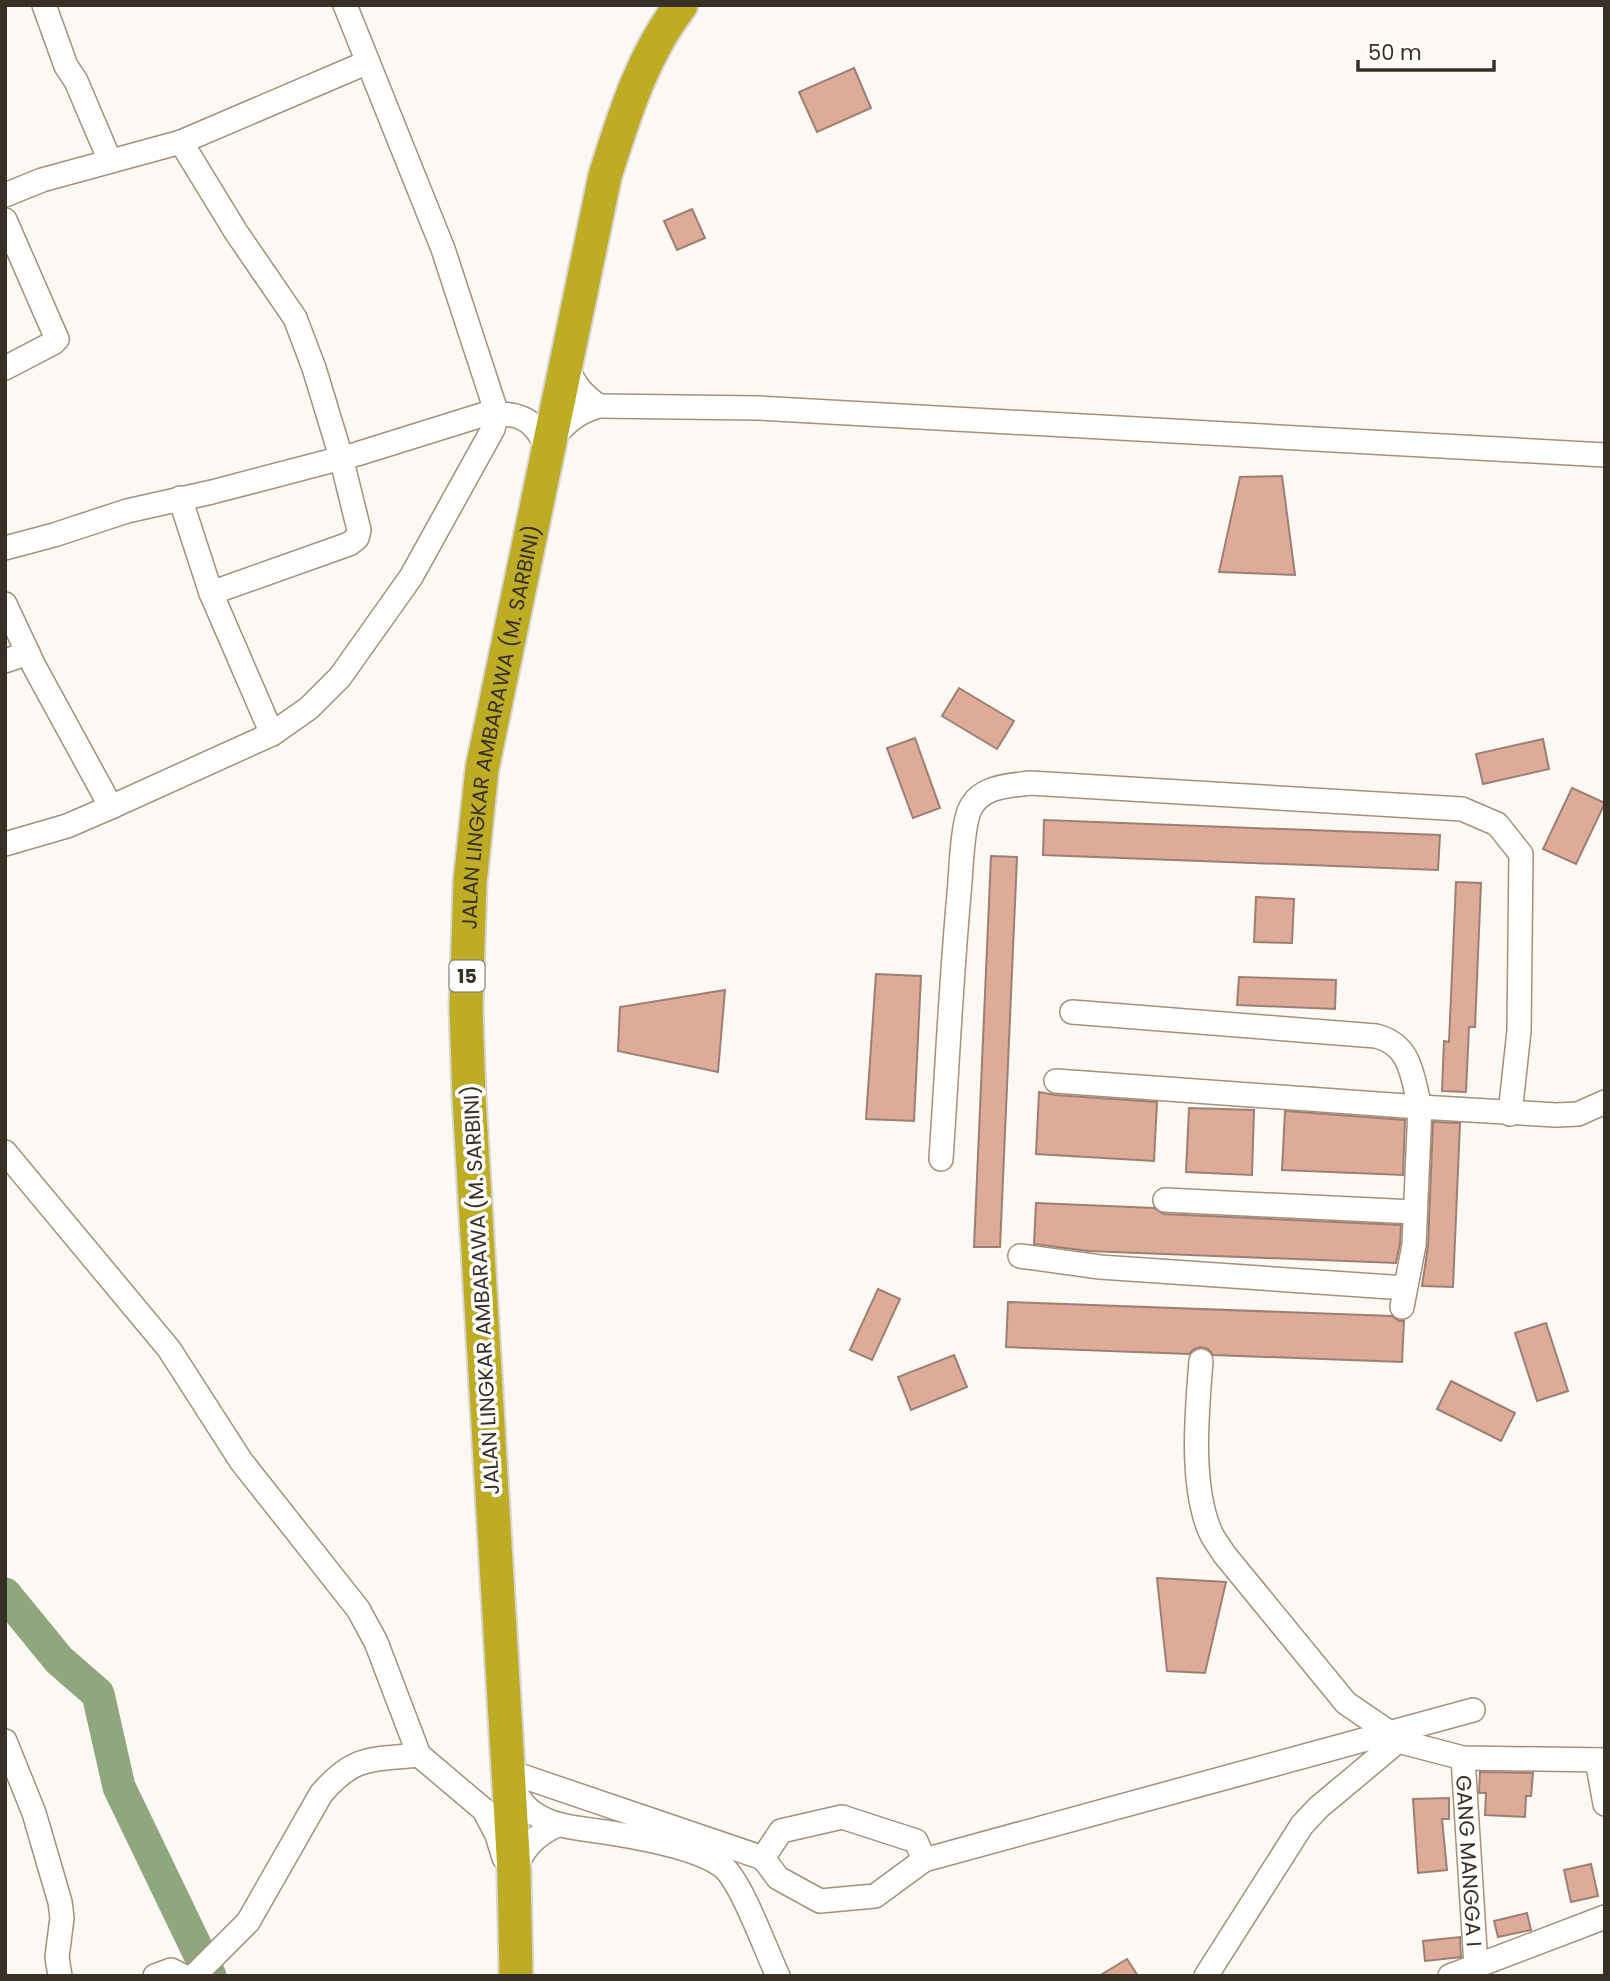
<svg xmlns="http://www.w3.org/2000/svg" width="1610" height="1981" font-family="Poppins,sans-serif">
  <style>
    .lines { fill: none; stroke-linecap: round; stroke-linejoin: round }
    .river { stroke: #8fa77c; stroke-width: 33 }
    .building { fill: #ddab98; stroke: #9e7f74; stroke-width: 2 }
    .minor-casing { stroke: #a59078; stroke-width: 26 }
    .highway-casing { stroke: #d7d6d3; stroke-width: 37 }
    .minor { stroke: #fff; stroke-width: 23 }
    .highway { stroke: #beac25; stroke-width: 33 }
    .labels { text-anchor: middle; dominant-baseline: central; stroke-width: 7; stroke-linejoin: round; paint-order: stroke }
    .shield { fill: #fff; stroke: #746e66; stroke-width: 2 }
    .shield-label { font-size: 19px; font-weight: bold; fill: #383025 }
    .street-label { font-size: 21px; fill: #383025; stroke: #fff }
  </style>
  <rect width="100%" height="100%" fill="#fcf8f3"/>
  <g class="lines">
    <path class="river" d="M5 1594 59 1660 98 1694 119 1787 210 1976"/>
  </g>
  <g class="building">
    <path d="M854 68 871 108 817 132 799 92Z"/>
    <path d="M692 209 705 238 677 250 664 221Z"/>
    <path d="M1282 476 1295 575 1219 572 1240 477Z"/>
    <path d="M959 688 1014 721 997 749 942 716Z"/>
    <path d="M915 738 940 808 913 818 887 748Z"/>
    <path d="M1543 739 1549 769 1483 784 1476 754Z"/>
    <path d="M1572 788 1605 803 1576 864 1543 849Z"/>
    <path d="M1044 820 1440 835 1438 870 1043 855Z"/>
    <path d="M991 856 1017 857 1000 1247H974Z"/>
    <path d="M1456 882 1481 883 1475 1027H1469L1466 1092 1442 1091 1444 1041 1449 1042Z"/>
    <path d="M1256 897 1294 899 1292 943 1254 942Z"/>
    <path d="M876 974 921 976 914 1121 866 1119Z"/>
    <path d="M1239 977 1336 980 1335 1009 1237 1005Z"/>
    <path d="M725 990 718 1072 618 1051 620 1007Z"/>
    <path d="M1039 1092 1055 1095 1157 1102 1154 1161 1036 1154Z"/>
    <path d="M1189 1108 1254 1110 1252 1175 1186 1172Z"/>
    <path d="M1285 1111 1405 1120 1403 1175 1282 1170Z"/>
    <path d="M1433 1122 1460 1123 1453 1287 1422 1286 1428 1246Z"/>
    <path d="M1036 1203 1154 1208 1164 1214 1401 1225 1400 1243 1396 1263 1088 1251 1034 1244Z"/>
    <path d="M878 1289 900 1299 872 1360 850 1350Z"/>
    <path d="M1008 1302 1392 1316 1399 1321H1404L1402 1362 1213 1355 1208 1349 1201 1347 1194 1349 1189 1354 1006 1347Z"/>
    <path d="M1546 1323 1568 1391 1537 1401 1515 1333Z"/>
    <path d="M954 1355 967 1387 911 1410 898 1377Z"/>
    <path d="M1451 1381 1515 1413 1501 1441 1437 1409Z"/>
    <path d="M1157 1578 1226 1582 1205 1673 1167 1671Z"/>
    <path d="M1480 1772 1533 1773 1531 1796H1526L1525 1817 1485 1815 1486 1793H1479Z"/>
    <path d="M1449 1798V1819H1442L1447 1870 1418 1873 1413 1799Z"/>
    <path d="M1591 1864 1598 1896 1571 1902 1564 1870Z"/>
    <path d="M1527 1913 1531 1930 1498 1937 1494 1921Z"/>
    <path d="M1460 1937 1461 1957 1425 1961 1423 1941Z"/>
    <path d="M1127 1959 1138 1976H1099Z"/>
  </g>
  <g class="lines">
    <defs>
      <g id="minor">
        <path d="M44 5 66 66 76 81 110 161"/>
        <path d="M181 142 236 232 295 318 314 368 341 457 359 530 357 538 349 544 211 593"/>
        <path d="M5 195 42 180 181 142 368 62"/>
        <path d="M5 220 57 339 53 343 5 368"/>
        <path d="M599 406 758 408 1605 455"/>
        <path d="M551 439C566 423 577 412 599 406 582 395 574 383 565 364"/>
        <path d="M180 498 211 593 272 734"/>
        <path d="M5 548 54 535 127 511 212 492 357 454 485 414C520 412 535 418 548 451"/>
        <path d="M5 604 34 666 111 807"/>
        <path d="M5 661 28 653"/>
        <path d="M5 844 67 826 111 807 272 734 309 708 340 677 411 577 493 429 497 414 443 249 345 5"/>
        <path d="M1056 1081 1420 1107C1412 1077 1412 1045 1376 1036L1072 1012"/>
        <path d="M5 1152 169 1349 241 1461 358 1609 376 1642 419 1755 484 1810 497 1835 504 1858"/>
        <path d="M941 1159C947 1071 951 982 959 894 961 874 962 825 970 809 981 786 1008 786 1030 783L1462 809 1497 824 1521 854 1519 1031 1510 1114"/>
        <path d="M1165 1200 1414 1212"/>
        <path d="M1020 1256 1100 1267 1405 1288"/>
        <path d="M1402 1307 1414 1245 1420 1107 1556 1115 1578 1114 1605 1102"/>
        <path d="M1201 1361C1197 1411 1190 1484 1210 1531 1213 1539 1220 1547 1224 1554L1346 1703 1390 1733"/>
        <path d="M5 1741 34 1813 60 1902 62 1918 57 1957 60 1976"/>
        <path id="s1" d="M1463 1758 1476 1966"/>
        <path d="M1597 1760 1605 1804"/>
        <path d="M507 1771 763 1858"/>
        <path d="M511 1781C516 1793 521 1804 532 1812 551 1826 575 1828 598 1831 632 1836 695 1846 722 1866 741 1880 766 1951 778 1976"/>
        <path d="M924 1860 916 1841 842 1817 781 1831 763 1858 778 1878 820 1901 875 1896 924 1860 1473 1710"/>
        <path d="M515 1869C524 1847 536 1835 557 1825"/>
        <path d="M155 1976 171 1970 183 1976"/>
        <path d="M194 1976 248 1922 321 1794C354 1755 371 1760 419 1755"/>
        <path d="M1206 1976 1302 1825 1319 1807 1398 1741 1463 1758 1605 1760"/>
        <path d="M1450 1976 1605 1917"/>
      </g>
      <g id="highway">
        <path id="s2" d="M516 1976 514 1872 469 1097 466 1008 470 882 482 769 605 176C624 116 642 56 681 5"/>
      </g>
    </defs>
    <use href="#minor" class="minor-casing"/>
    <use href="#highway" class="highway-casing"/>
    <use href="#minor" class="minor"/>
    <use href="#highway" class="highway"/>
  </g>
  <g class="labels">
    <rect class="shield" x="449.5" y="960.5" width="35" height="31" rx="5"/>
    <g class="shield-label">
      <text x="467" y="976">15</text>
    </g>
    <g class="street-label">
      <text stroke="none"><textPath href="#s2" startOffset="1253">JALAN LINGKAR AMBARAWA (M. SARBINI)</textPath></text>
      <text transform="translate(481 1290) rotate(-93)">JALAN LINGKAR AMBARAWA (M. SARBINI)</text>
      <text stroke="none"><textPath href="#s1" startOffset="103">GANG MANGGA I</textPath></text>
    </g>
  </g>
  <rect width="1610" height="1981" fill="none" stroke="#383025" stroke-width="14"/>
  <path d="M1358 60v10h136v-10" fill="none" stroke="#383025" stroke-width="3.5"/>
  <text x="1368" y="60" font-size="21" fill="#383025" stroke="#ffffff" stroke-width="5" paint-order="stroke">50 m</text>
</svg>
